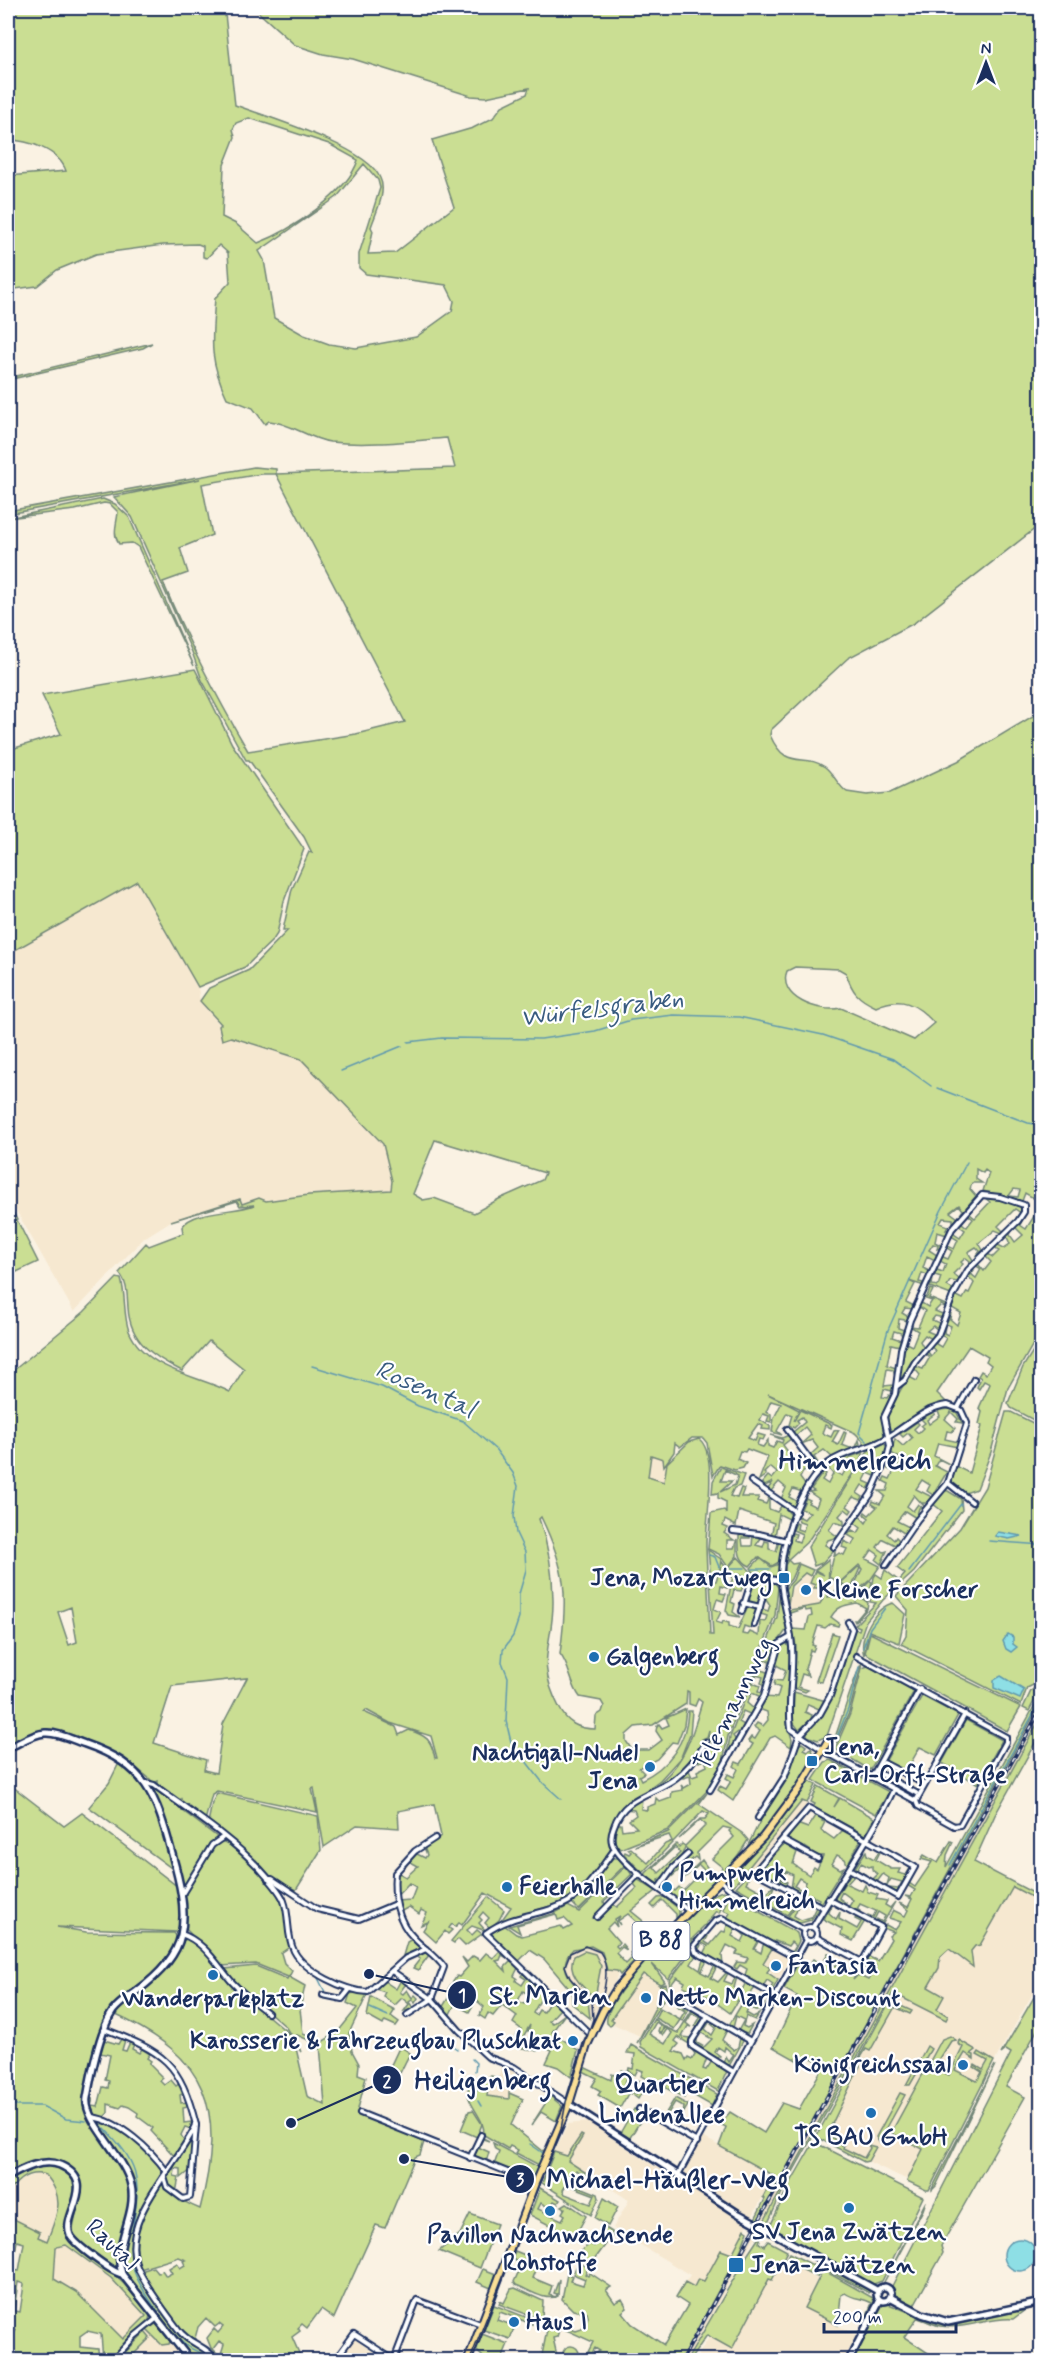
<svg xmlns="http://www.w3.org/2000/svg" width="1049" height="2368" font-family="Mynerve,sans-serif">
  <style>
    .built { fill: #f6e8d0 }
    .green { fill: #cade93; stroke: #728678; stroke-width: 1.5; fill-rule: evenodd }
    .water { fill: #8edfe5; stroke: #6099af; stroke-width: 1.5 }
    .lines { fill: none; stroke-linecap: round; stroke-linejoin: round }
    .stream { stroke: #6099af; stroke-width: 1.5 }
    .street-casing { stroke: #1b2f5e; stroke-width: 8 }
    .secondary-casing { stroke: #1b2f5e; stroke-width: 10 }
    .primary-casing { stroke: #1b2f5e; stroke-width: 10 }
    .street { stroke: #fff; stroke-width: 4 }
    .secondary { stroke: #fff; stroke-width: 5 }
    .primary { stroke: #fadf96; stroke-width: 6 }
    .tram { stroke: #1b2f5e; stroke-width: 1.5 }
    .rail-casing { stroke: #1b2f5e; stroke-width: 4 }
    .rail { stroke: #fff; stroke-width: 1.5; stroke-dasharray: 4.5; stroke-linecap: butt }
    .poi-dot { fill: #1f6fb2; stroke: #fff; stroke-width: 2 }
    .labels { text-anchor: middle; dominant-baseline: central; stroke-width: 4.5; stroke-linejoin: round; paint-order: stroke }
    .shield { fill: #fff; stroke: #5f6d8e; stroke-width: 1.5 }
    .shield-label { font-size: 22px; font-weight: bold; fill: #1b2f5e }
    .poi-label { font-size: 24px; font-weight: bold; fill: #1b2f5e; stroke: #fff; text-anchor: start }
    .street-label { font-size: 24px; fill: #1b2f5e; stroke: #fff }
    .water-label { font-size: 26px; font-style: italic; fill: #385b80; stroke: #fff }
    .neighbourhood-label { font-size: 26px; font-weight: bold; fill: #1b2f5e; stroke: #fff }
    .quarter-label { font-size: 27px; font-weight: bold; fill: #1b2f5e; stroke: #fff }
    .leader { fill: none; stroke: #1b2f5e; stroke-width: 2 }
    .callout-dot { fill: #1b2f5e; stroke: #fff; stroke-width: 2 }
    .mark-label { font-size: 18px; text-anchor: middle; font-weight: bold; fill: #fff }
    .callout-label { font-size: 26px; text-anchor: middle; font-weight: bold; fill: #1b2f5e; stroke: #fff; stroke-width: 4.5; stroke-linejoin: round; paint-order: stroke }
  </style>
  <rect width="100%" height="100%" fill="#faf2e3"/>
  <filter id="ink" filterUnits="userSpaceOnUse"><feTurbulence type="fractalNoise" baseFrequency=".0167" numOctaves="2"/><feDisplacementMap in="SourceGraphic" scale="12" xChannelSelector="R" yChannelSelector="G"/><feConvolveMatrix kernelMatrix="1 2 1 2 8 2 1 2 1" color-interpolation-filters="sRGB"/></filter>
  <g filter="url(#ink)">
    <g class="built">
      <path d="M137 880 198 987 200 1001 230 1037 301 1059 383 1144 392 1181V1190L309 1195 266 1201 259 1198 241 1204 239 1199 171 1221 144 1238 74 1312 8 1196V954Z"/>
      <path d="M651 1455 663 1459V1465L667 1467 664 1482 648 1477Z"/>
      <path d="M805 1573 812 1576 821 1587 823 1599 819 1605 789 1610V1593Z"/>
      <path d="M1041 1702V1717L758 2232 759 2233 749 2247 687 2360H681Z"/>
      <path d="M802 1800 807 1803V1806L790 1828 754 1871 748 1868Z"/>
      <path d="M1013 1887 1041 1902V1979L999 2053 929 2190 818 2138 896 1995 946 2020 937 2009 928 1987 939 1968 940 1957 949 1949 960 1959 971 1957V1951L975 1946 980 1945Z"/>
      <path d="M586 1945 598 1949 613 1970 618 1971 614 1987 594 2020 590 2018 588 2000 570 1980 565 1969 570 1952Z"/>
      <path d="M773 1947 790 1958 778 1980 762 1963Z"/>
      <path d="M643 1974 665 1988 640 2036 613 2024 615 2021 611 2019Z"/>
      <path d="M502 2065 514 2071 509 2099 487 2096 488 2089 498 2078Z"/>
      <path d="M588 2122 681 2184 685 2178 684 2174 687 2163 703 2137 774 2176 732 2254 704 2281 694 2287 685 2282 690 2275 613 2228 629 2200 554 2153 568 2124Z"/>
      <path d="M39 2173 46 2175 59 2196 60 2207 47 2241 38 2236 40 2232 8 2216V2195L16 2181Z"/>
      <path d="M65 2245 111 2279 147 2316 123 2339 76 2292 54 2279 56 2247Z"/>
      <path d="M780 2258 818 2279 804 2308 856 2335 843 2360H695L710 2336 733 2348Z"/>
      <path d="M156 2324 186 2360H140L129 2349Z"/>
      <path d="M353 2338 380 2357 389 2360H364L346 2348Z"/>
    </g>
    <g class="green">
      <path d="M8 8H1041V524L914 623 848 658 771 730 770 735C786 772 804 752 825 767 834 774 838 786 847 792L867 795 890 793 958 761 1041 711V1199L1036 1197 1035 1199 1025 1193 1022 1201 1011 1198V1196L1018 1197 1020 1190 1014 1189 1008 1197 983 1191 989 1173 985 1170 983 1173 976 1169V1179L982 1183H972L970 1189 976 1196 959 1216 963 1210 959 1205 950 1212 958 1218 953 1225V1219L943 1218 940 1223 948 1226 946 1230 950 1229 947 1235 937 1232 935 1242 942 1246 940 1248 937 1249 938 1246 933 1244 929 1250 937 1255 935 1260 927 1256 923 1268 929 1271 934 1265 930 1276 922 1273 919 1282 927 1284 924 1286 909 1281 915 1284 906 1302 914 1306 913 1309 905 1308 902 1313 907 1316 911 1312 906 1324 905 1320 899 1319 898 1328 904 1330 902 1337 901 1333 894 1331 892 1337 901 1340 900 1346 891 1344 887 1365 896 1368 895 1376 893 1370 887 1369 884 1386 893 1385 892 1391 884 1389 882 1397 887 1398 889 1395 891 1396 882 1417 884 1437 863 1447V1441L855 1433 768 1394 799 1410 794 1421 800 1410 832 1425 831 1428 825 1425 822 1433 831 1437 834 1431 839 1430 832 1442 838 1445 844 1432 846 1433 842 1445 850 1448 856 1447 859 1440 860 1444 859 1449 833 1458 824 1450 814 1457 820 1466H817L809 1456 818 1448 812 1440 801 1444 811 1435 805 1427 795 1436 793 1432 805 1422 802 1417 797 1420 799 1423 794 1428 789 1425 792 1415 787 1413 777 1431 782 1435 772 1432 774 1418 781 1404 771 1401 766 1412 771 1414V1422L767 1421 769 1416 763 1414 760 1420 770 1426V1430L762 1429 763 1426 758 1424 748 1438 755 1441 758 1434 765 1436 763 1440 759 1439 757 1445 763 1447 768 1440V1446L773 1448 777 1441 782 1443 783 1440 771 1435 782 1438 789 1435 792 1438 783 1445 799 1467 808 1461 814 1474 804 1470 800 1478 806 1486 803 1492 793 1489 789 1497 798 1502 795 1507 781 1499 786 1488 779 1482 771 1491 768 1489 773 1482 765 1486 762 1483 768 1476 772 1479 777 1473 770 1467 764 1473 766 1475 759 1480 768 1457 747 1449 745 1452 740 1451 737 1459 746 1463 743 1468 735 1470 720 1465 713 1476 707 1443 703 1438H692L680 1447 675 1443 674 1452 664 1466 663 1459 651 1455 648 1477 664 1482 667 1463 689 1442 699 1439C719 1454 705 1524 706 1547 707 1576 709 1606 710 1635H713L710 1582 716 1581 722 1562 727 1569 738 1557 755 1576 750 1579 740 1574 738 1579 745 1582 741 1591 734 1590 731 1602 735 1604 733 1612 740 1617 729 1615 726 1610 733 1575 726 1574 724 1581 730 1583 727 1588 721 1586 720 1593 726 1594 723 1601 717 1599 714 1609 721 1612 716 1622 722 1624 723 1621 729 1623V1626L738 1629 748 1607 757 1610 750 1628 744 1626 742 1634 748 1635 750 1632 759 1636 760 1621 765 1622 767 1616 761 1614 762 1609 768 1611 770 1605 763 1594 759 1605 749 1603 750 1598 747 1597 753 1582 775 1583 778 1587 775 1615 728 1736 722 1767 706 1792 668 1830 620 1849 614 1843 617 1824H621L622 1830 637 1828 629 1820 636 1815 634 1810 624 1809 642 1798 641 1809 647 1810V1807L655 1804 656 1798 660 1802 671 1798 672 1792 683 1790 681 1785 684 1788 691 1784 690 1776 683 1778 682 1774 688 1768 692 1777 698 1775 697 1771 707 1766 705 1760 699 1762 698 1758 713 1743 708 1739 709 1730 707 1737 702 1739 698 1754 680 1772 642 1795C683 1770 689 1745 702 1702L698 1699 695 1706 689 1704V1692L687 1691 686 1704 653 1725 635 1727 626 1735V1741L632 1750H649L662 1740 656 1731 657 1726 659 1724 662 1728 669 1725 666 1718 686 1709 684 1725 677 1743 672 1742 657 1759 639 1768 644 1773 639 1776 641 1780C668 1767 687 1743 688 1711H692L690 1734 681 1757 660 1780 620 1809 611 1829 610 1852 585 1885 563 1902 501 1921 511 1907 485 1893 462 1925 459 1923 455 1927 452 1924 449 1928 452 1930 448 1934 445 1931 436 1942 423 1930 428 1922 421 1925 427 1913 421 1910 419 1914 409 1907 400 1912 396 1901 411 1900 416 1887 409 1883 395 1898 397 1872 406 1877 418 1866 409 1861 406 1866 402 1864 415 1853 425 1858 427 1855 424 1847 441 1836 434 1804 398 1811 399 1828 357 1825 324 1847 314 1788 312 1789 317 1812 217 1791 212 1794 205 1821 181 1803V1799L178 1801 158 1786V1781L154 1783C137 1766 77 1729 52 1732 37 1734 22 1742 8 1746V1375L84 1312 117 1278 121 1279C126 1296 123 1315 129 1331 146 1371 198 1375 230 1392L244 1369 209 1341 182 1371C154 1357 130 1342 128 1308 127 1295 128 1283 119 1273L146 1243 149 1246 183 1233 182 1227C193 1209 235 1213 254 1205L240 1206 237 1201 171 1221 240 1199 242 1204 259 1198 266 1201 309 1195 391 1190 392 1181 383 1144 301 1059 231 1037 222 1040 219 1026 221 1024 200 1001 209 988 249 970 288 930H283L292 889 309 852 312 853 304 837 249 760H246L202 680 192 652 132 517 114 497 200 479 8 514V511L254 467 276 469V474L455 468 447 438C409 441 369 446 330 442 309 439 291 423 269 421L265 424 253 408 227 398C208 358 212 340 215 298L230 282 228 253 219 245 207 258 203 257V246L198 244 163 245 96 254 57 270 37 286 8 290V176L66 171C59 150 28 140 8 140V42H11L8 39ZM241 11H257L295 45 323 54 353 59 471 96 486 97 529 88 527 94 502 106 493 118 473 128 432 140 454 207 395 253 368 254 373 231 371 227C376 212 387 192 380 178 368 147 268 117 235 105L225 14ZM249 118 329 144 358 160C348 193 290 231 258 243L236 224 222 217 224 165 235 137 233 129 236 123ZM364 164 378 180 380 188 359 254V268L366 274 446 285 454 301 452 311 416 337 356 348 329 344 304 335 274 318 264 260 259 251 337 197ZM261 474H276L405 722 356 734 248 751C216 696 187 640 163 582L188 573 180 548 212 535 202 484ZM795 967 839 969 846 973C852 992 858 999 876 1007 901 996 916 1003 934 1023L914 1040 841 1008C819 1013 777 998 787 971ZM435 1140 545 1173 542 1180 499 1199 474 1213 434 1198 423 1200 413 1194ZM541 1517C567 1571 568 1596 560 1654 570 1666 570 1684 580 1697L601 1701 604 1706 602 1712 596 1716 595 1729C578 1729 567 1723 559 1707 534 1659 554 1646 553 1600 553 1572 548 1545 539 1519ZM71 1607 77 1642 69 1645 58 1612ZM247 1678 223 1724 216 1773 204 1770 206 1760 154 1743 172 1686ZM366 1710 390 1723 431 1736 437 1758H435C431 1739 427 1736 409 1730L399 1735 396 1727 364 1712Z"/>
      <path d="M152 343 143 348 8 380V378Z"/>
      <path d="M103 499 115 504 129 517 194 666 138 547 132 543 119 544C112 534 117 524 118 512L110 504 104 503 75 510 8 518Z"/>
      <path d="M195 669 232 744 304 849 284 901 277 934 273 940 245 967 198 987 137 881 8 954V750L61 734 42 695Z"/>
      <path d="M984 1197 1001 1199 1021 1207V1213L1015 1209 998 1226 1003 1231 1008 1228 1002 1233 995 1230 979 1243 983 1250 976 1257 980 1251 976 1247 968 1252 973 1260 967 1268 970 1261 966 1258 961 1262 963 1264 953 1274 958 1278 963 1274 958 1282 950 1281 947 1286 952 1289 955 1287 951 1295 930 1287 933 1279 932 1285 938 1286 941 1277 935 1275 938 1267 937 1270 943 1272 946 1264 940 1261 944 1250 943 1257 948 1259 952 1251 945 1247 948 1241V1246L954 1249 958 1240 951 1236 954 1230V1234L960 1238 965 1230 958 1225 965 1216 962 1223 967 1227 973 1219 967 1214 973 1206 970 1214 975 1218 990 1202Z"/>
      <path d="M8 1202 38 1262 8 1276V1257L10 1256 8 1248Z"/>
      <path d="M1038 1210 1041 1212V1330L1008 1388 991 1452 977 1489 965 1493 955 1488 951 1479 957 1467 969 1473 982 1426 979 1424 982 1412 979 1408 990 1384 984 1381 979 1389 977 1387 981 1378 978 1376 981 1371 986 1374 991 1365 986 1361 988 1357 969 1346 937 1393 946 1402 925 1408 892 1431 888 1427V1413L910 1373 911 1378 917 1381 920 1375 914 1368 919 1360 917 1367 923 1369 930 1357 925 1353 930 1348 928 1352 931 1356 936 1351 931 1347 939 1337 936 1344 941 1347 946 1338 941 1335 945 1326 944 1333 948 1335 951 1326 946 1324 951 1313 950 1319 957 1325 961 1313 952 1308 957 1292V1296L963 1299 967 1292 969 1293 974 1283 967 1275 972 1268 974 1270 971 1274 976 1278 981 1269 975 1265 979 1260 978 1264 984 1271 991 1262 984 1255 986 1253 993 1257 999 1251 995 1247 989 1250 996 1244 1004 1248 1010 1244 1006 1235 1012 1230 1010 1235 1015 1242 1023 1235 1015 1227 1023 1219 1020 1225 1026 1229Z"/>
      <path d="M930 1289 933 1290 929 1298 948 1306 946 1311 945 1307 941 1305 935 1311 945 1315 944 1318 935 1316 932 1320 941 1324 938 1330 933 1326 927 1331 934 1334 932 1339 925 1335 920 1341 924 1349 911 1362 900 1381 899 1378 907 1336 909 1331 906 1343 912 1346 918 1331 910 1326 918 1327 925 1311 918 1306 920 1302 928 1307 932 1301 923 1298 927 1297Z"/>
      <path d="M1041 1338V1424L1011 1408 1008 1403 1023 1367Z"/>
      <path d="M951 1409 957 1413 962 1423 956 1422 958 1419 951 1412 945 1419 955 1428 952 1432 947 1431 945 1439 959 1442 958 1447 938 1443 934 1456 951 1465 939 1459 935 1466 947 1472 933 1495 927 1491 930 1485 922 1480 916 1489 932 1497 927 1503H922L924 1506 914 1495 907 1506 913 1511 918 1504 923 1508H919L916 1518 905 1511 897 1521 909 1527 904 1533 893 1526 887 1534 894 1540 896 1537 899 1540 895 1545 883 1539 877 1547 884 1552 887 1551 881 1564 876 1560 879 1555 872 1550 866 1559 880 1566 871 1579 855 1593 852 1590 862 1569 859 1565 839 1583 829 1577 835 1551V1556L839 1553 844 1555 847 1549 842 1547 844 1541 852 1545 855 1539 848 1535 852 1530 858 1533 861 1528 855 1523 854 1519 858 1514 866 1523 869 1518 864 1514 865 1512 869 1515 877 1507 872 1504 873 1501 880 1504 885 1496 879 1491H887L889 1484 883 1481 885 1477 890 1479 894 1471 888 1469 891 1465 897 1467 900 1458 891 1453 895 1439 903 1446 912 1438 908 1433 903 1437 900 1434 917 1422 919 1424 914 1429 918 1433 923 1428 921 1426 925 1423 921 1419 933 1412 935 1414 927 1420 929 1424 940 1416 938 1410Z"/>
      <path d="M1006 1412H1011L1041 1427V1681L1027 1688 1021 1705 901 1644 906 1635 908 1610 896 1596 960 1528 985 1487Z"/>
      <path d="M883 1444 886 1445 887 1453 880 1461 874 1458 870 1467 877 1470 875 1476 868 1473 864 1481 871 1484 868 1489 862 1485 857 1493 863 1497 861 1500 853 1497 847 1506 852 1510 850 1513 845 1509 839 1516 844 1521V1525L834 1522 829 1530 838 1537 828 1540 825 1545 834 1550 822 1563 814 1566 808 1547 868 1451Z"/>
      <path d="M864 1452 856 1469 808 1541 785 1562 792 1533 796 1534 794 1540 799 1542 802 1534 793 1530 796 1523 798 1524 797 1529 803 1531 805 1524 799 1522 798 1516 804 1519 810 1512 801 1509 806 1498 810 1500 808 1503 816 1507 819 1499 809 1492 814 1491 811 1489 824 1471 826 1474 822 1480 828 1484 833 1474 828 1468 837 1462 839 1465 835 1472 842 1476 846 1469 839 1461Z"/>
      <path d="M721 1467 744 1475 740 1486 734 1488 730 1496 737 1498 741 1488 744 1489 741 1497H759L757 1501 766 1504 769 1497V1509L777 1512 782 1505 792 1516 791 1520 779 1514 775 1536 771 1535 774 1523 739 1511 736 1526 725 1520 723 1526 728 1528 724 1533 734 1540H727V1548H734L737 1539V1556L728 1567 719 1554 708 1549 711 1513 724 1510 726 1514V1502L718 1498V1493L712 1494 713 1481ZM725 1470 738 1476 735 1485 720 1492 732 1481H721Z"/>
      <path d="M942 1490 948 1491 961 1499 962 1510 914 1572 883 1600 866 1621 827 1736 818 1740 807 1736V1730C839 1700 843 1664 854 1629L859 1630 860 1627 855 1625 876 1603 870 1602 874 1577 876 1574 882 1578 885 1570 899 1581 905 1574 897 1568 942 1511 932 1503Z"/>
      <path d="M741 1535H750V1538H742L743 1546H752L753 1535 762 1537 756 1545 763 1547 765 1541 769 1542V1549L776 1551 779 1541 783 1546 779 1562 772 1566 758 1557 750 1566C737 1560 739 1549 739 1536Z"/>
      <path d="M708 1550 721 1559 720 1569 711 1579Z"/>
      <path d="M760 1558 771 1567 779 1564 778 1576H756L751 1568Z"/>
      <path d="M829 1559 828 1597 832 1596 840 1584 850 1591 848 1597 856 1594 868 1603 867 1609 855 1622 854 1620H856L866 1608 857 1603C847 1605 838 1605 831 1617L839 1623 838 1626 830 1624 825 1628 818 1626 812 1645 815 1646 813 1651 810 1650 805 1669 808 1676 802 1674 798 1687 808 1690 805 1692 794 1688 796 1646 793 1629 806 1630 809 1617 812 1616 811 1610 806 1611 805 1608 790 1613 789 1610 819 1605 823 1599 821 1588H814L815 1585 810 1583 815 1571 824 1575 815 1570Z"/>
      <path d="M788 1560 792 1564 798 1563 791 1579 785 1586V1565Z"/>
      <path d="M799 1564 813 1570 810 1576 805 1573 791 1586 788 1604 785 1589 793 1580Z"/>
      <path d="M858 1567 860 1568 851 1589 841 1583Z"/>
      <path d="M870 1581 872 1582 868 1601 857 1594Z"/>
      <path d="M780 1590 787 1629 777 1643 770 1669 769 1660 764 1661 761 1670 770 1673 764 1688 761 1683 763 1677 756 1675 753 1683 760 1686 758 1692 762 1693 758 1704 759 1696 752 1693 747 1703 755 1710 748 1723 746 1721 750 1714 743 1711 739 1722 746 1726 733 1736 737 1742 726 1760 730 1737 777 1617Z"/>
      <path d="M893 1603 905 1614 899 1643 869 1631 864 1655C858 1637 875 1607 893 1603Z"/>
      <path d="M832 1633 838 1635 822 1682 816 1681Z"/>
      <path d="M870 1633 1021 1707 1007 1731 865 1653Z"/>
      <path d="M787 1643 790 1650 787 1723 792 1739 791 1747 775 1736 770 1738 733 1801 718 1790 720 1786 726 1789 731 1781 726 1778 728 1774 734 1777 738 1769 734 1766 736 1762 741 1764 753 1744 748 1741 751 1737 755 1739 760 1731 754 1727 757 1723 763 1726 768 1720 767 1712 759 1709 765 1697 777 1698 780 1688 774 1685 775 1680 782 1681 786 1670 776 1665 780 1647Z"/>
      <path d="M862 1663 849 1713 836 1742 834 1740C839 1728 857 1667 862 1663Z"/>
      <path d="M868 1666 914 1691 870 1770 835 1749 850 1714 862 1668Z"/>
      <path d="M1038 1685 1041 1688 1029 1711 1023 1708 1031 1691Z"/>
      <path d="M794 1692 826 1701 819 1709 808 1704 805 1712 812 1715 811 1719 799 1730 793 1722Z"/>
      <path d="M1041 1694V1702L757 2223 754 2221 765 2199 763 2197 774 2176 719 2146 726 2127 720 2124 730 2112 764 2133 782 2103 799 2109 824 2065 810 2057 798 2061 773 2047 797 1996 784 1989 799 1962 808 1967 813 1959 822 1964 828 1953 831 1954 828 1961 836 1966 839 1962 842 1963 840 1966 851 1974 854 1970 857 1972 853 1980 858 1975 868 1980 872 1973 862 1966 873 1972 876 1966 869 1962 868 1964 867 1959 869 1957 878 1961 891 1939 889 1936 894 1932 883 1928 886 1925 895 1930 901 1922 889 1918 893 1910 905 1916 908 1910 899 1903 908 1907 912 1899 905 1896 911 1897 915 1890 907 1885 909 1883 915 1887 932 1862 921 1859 924 1855 938 1863 951 1841 953 1842 947 1855 946 1867Z"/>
      <path d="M922 1696 958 1715 936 1755 920 1747 905 1773 885 1762Z"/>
      <path d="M1041 1717V1732L995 1815 974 1862 1041 1897V1902L1013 1887 980 1945 975 1946 971 1951 973 1967 949 1949 940 1957 939 1968 928 1987 944 1996 937 2009 948 2016 946 2020 893 1993 784 2188 767 2225H762Z"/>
      <path d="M966 1720 1002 1740 978 1784 942 1763Z"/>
      <path d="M802 1743 806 1746 804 1749 808 1751 811 1748 813 1752C810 1777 763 1835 743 1855L759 1823 788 1778 797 1746Z"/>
      <path d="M830 1760 889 1792 876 1814 813 1780 825 1762Z"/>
      <path d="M120 1761C154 1788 163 1830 174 1870L89 1807 109 1783Z"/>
      <path d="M808 1780 816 1785 807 1803 802 1801 732 1888 730 1881 733 1875 762 1842Z"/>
      <path d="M8 1783 64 1826 82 1813 178 1887 181 1919 178 1932 57 1927 86 1932 167 1933H174L178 1938 170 1954 159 1969 110 2010 84 2099C82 2130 125 2153 130 2187 134 2212 120 2243 116 2268L76 2239 72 2233 80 2194 77 2178 56 2162 8 2175Z"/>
      <path d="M818 1786 839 1798 834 1807 840 1798 874 1818 865 1835 813 1807 815 1804 811 1802Z"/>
      <path d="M154 1789 217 1837 184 1889 152 1790Z"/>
      <path d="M217 1793 318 1816 321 1850 296 1890 269 1877 208 1823 212 1803Z"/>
      <path d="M707 1793 699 1804 742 1833 748 1840C737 1859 704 1901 682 1903L662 1887 668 1882 664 1887 668 1889 670 1887 675 1891 679 1887 683 1891 704 1870 699 1865 682 1880 702 1860 709 1870 708 1873 718 1875 722 1867 712 1859 734 1837 729 1831 731 1829 723 1827 697 1853 698 1860 695 1857 669 1879 671 1873 692 1854 685 1847 680 1860 658 1881 659 1885 645 1876 646 1873 676 1844 679 1847 682 1844 685 1846 706 1825 700 1820 679 1839 700 1819H705L709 1814 703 1811 643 1873 624 1854 625 1852 629 1854 631 1852 628 1849 631 1848 648 1863 665 1844 672 1841 669 1835 635 1846 668 1832ZM675 1847 680 1853 659 1873 654 1867Z"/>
      <path d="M811 1810 824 1817 822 1821 825 1822 821 1830 834 1839 844 1829 861 1840 849 1861 859 1850 850 1863 847 1864 845 1859 837 1855 832 1864 840 1869 844 1867 821 1904 817 1903 819 1899 815 1897 812 1899 813 1896 809 1894 806 1897 802 1895 806 1882 799 1878 794 1886 800 1889 797 1893 791 1889 793 1875 786 1871 781 1879 787 1882 785 1886 779 1883 781 1879 778 1878 777 1881 760 1870 784 1844 797 1852 793 1864 809 1875 814 1867 817 1869 823 1856 809 1855 811 1851 805 1847 802 1851 787 1840 797 1824 808 1828 816 1816 810 1812Z"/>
      <path d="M219 1841C233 1841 277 1887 282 1901 288 1915 285 1932 291 1946L281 1953 284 1963 292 1971 289 1977 305 1986 300 2009 303 2034 322 2042 337 2033 357 2008 347 2003 350 1994 357 1992 367 1995 349 2033 352 2051 359 2064 358 2074 366 2077 357 2113 424 2142 420 2155 415 2157 385 2228 376 2225 334 2318 321 2309 307 2328 302 2324 298 2328 300 2331 292 2337 302 2360H279L273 2350 276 2360H219L224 2344 219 2341 213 2349 219 2355 211 2348 207 2338 214 2329 218 2333 223 2327 219 2324 215 2327 206 2318 198 2327 194 2342 183 2333 141 2271 153 2267 158 2273 162 2270 166 2276 172 2273 169 2268 177 2263 180 2268 185 2265 183 2261 186 2260 179 2257 140 2269 134 2229C126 2263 146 2282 164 2308L156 2314C146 2302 131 2288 125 2274 120 2261 123 2245 127 2233 140 2180 132 2166 97 2125L101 2120C115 2127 148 2147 159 2164 162 2170 161 2177 163 2182 168 2195 188 2204 200 2209 226 2109 209 2057 114 2014L148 1986 182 1941 189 1938 200 1946 248 1999 287 2032 296 2048 307 2096 325 2105 320 2045 297 2035 295 2038 301 2052 285 2026 233 1981 225 1969 256 1966 287 1979 288 1977 256 1964 221 1966 185 1928V1892L214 1845Z"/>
      <path d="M877 1847 881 1850 876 1860 891 1869H900L898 1873 906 1875 910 1868 907 1866H910L911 1871 898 1892 889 1890 890 1888 898 1889 902 1882 891 1879 885 1889 882 1887 887 1885 889 1878 883 1874 876 1883 871 1881 878 1874 872 1870V1866L869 1867 861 1863 857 1870 865 1874 864 1876 854 1869 866 1851 867 1855 874 1859 879 1851Z"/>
      <path d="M613 1858H618L625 1865 579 1910 572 1903 585 1892Z"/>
      <path d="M626 1866 634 1878 631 1875 604 1901 605 1906 593 1918 599 1920 602 1911 603 1915 611 1907V1903L617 1907 637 1888 634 1884 637 1879 656 1891 631 1911 642 1920 644 1925 642 1927 628 1914 618 1921 620 1925 617 1921 620 1916 615 1919 617 1927 613 1922 607 1928 619 1942 616 1946 618 1948 622 1944 627 1950 622 1947 616 1953 626 1964 632 1958 630 1952 635 1960 620 1975 617 1971 607 1970 602 1952 591 1946 573 1949C557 1965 569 1979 581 1992L579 1994 588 2000 590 2018 572 2004V1992L544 1959 530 1950 518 1962 491 1934 504 1925 516 1934 522 1936 561 1926 564 1930 572 1926 564 1918 558 1920 556 1914 517 1925 520 1933 509 1926 553 1914 568 1906 579 1912Z"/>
      <path d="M851 1873 855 1875 847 1884 862 1891 865 1885 868 1892 878 1895 876 1899 887 1901 885 1905 890 1908 895 1902 882 1925 876 1922 877 1919 882 1922 885 1916 878 1912 873 1922 867 1919 868 1915 873 1917 876 1911 860 1904 857 1909 860 1911 859 1914 848 1908 853 1900 842 1892 839 1898 846 1903 844 1906 834 1900Z"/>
      <path d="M748 1874 750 1875 746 1883 766 1894 775 1884 770 1896 787 1907 792 1899 800 1898 787 1915 736 1887Z"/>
      <path d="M723 1891 728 1893 719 1913 716 1911 712 1916 714 1920 711 1918 706 1923 709 1926 705 1925 700 1930 702 1934 699 1932 694 1937 697 1940 692 1939 693 1945 689 1942 687 1944V1939L683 1935 676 1939 684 1937 683 1947 690 1950 668 1979 652 1964 665 1982 660 1984 643 1974 611 2019 614 2021 610 2026 607 2023C601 2000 702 1893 723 1891Z"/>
      <path d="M729 1895 797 1933 799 1941 793 1953 788 1952 793 1951 796 1946 791 1942 788 1946 775 1941 776 1945 727 1918 730 1913 723 1910Z"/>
      <path d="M488 1897 504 1910 499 1920 490 1928 485 1923 489 1918 483 1912 479 1917 482 1920 479 1923 486 1931 472 1926 467 1930 472 1935 477 1930 482 1934 465 1946 458 1939 454 1943 451 1941Z"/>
      <path d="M664 1897 679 1909V1915L676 1919V1914L662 1900 654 1908 651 1905 658 1898Z"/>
      <path d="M801 1899 794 1916 801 1920 811 1917 816 1907 818 1909 811 1920 797 1924 787 1918 795 1920 788 1916Z"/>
      <path d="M831 1905 829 1913 836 1919 840 1912 839 1919 857 1929 861 1922 855 1919 857 1916 865 1921 853 1941 841 1935 842 1929 823 1919Z"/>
      <path d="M728 1923 736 1928 732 1936 742 1942 745 1936 738 1929 759 1940 754 1949 761 1953 764 1942 773 1947 763 1963 770 1968 767 1972 778 1980 772 1991 770 1990 773 1984 767 1980 762 1988 735 1973 745 1975 747 1969 740 1965 737 1969 734 1967 737 1962 745 1963 748 1958 736 1954 738 1951 727 1945 722 1955 723 1966 696 1950 698 1943 701 1945 698 1951 704 1954 708 1946 700 1942 706 1935 708 1936 705 1942 710 1945 722 1931 725 1932Z"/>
      <path d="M412 1939 422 1948 402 1959 407 1942Z"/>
      <path d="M584 1951 595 1954 601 1966 595 1998C584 1988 565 1973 574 1956Z"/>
      <path d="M499 1952 509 1959 502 1955 500 1960 496 1961 506 1971 505 1967 511 1961 518 1968 514 1976 517 1978 516 1981 522 1985 526 1979 521 1976 523 1973 535 1985 528 1994 523 1991 518 2001 524 2004 537 1986 544 1993 533 2013 536 2015 539 2010 543 2012 551 2000 560 2009 549 2021 553 2023 565 2014 552 2032 578 2050 571 2077 558 2067 546 2063 552 2050 541 2045 538 2051 522 2048 532 2034 528 2031 530 2025 517 2047 511 2044 521 2029 513 2023 517 2016 502 2005 493 2016 488 2013 485 2019 479 2015 484 2007 476 2000 469 2012 458 2006 465 1999 460 1994 449 2016 442 2008 452 1992 448 1989 457 1976 459 1977 468 1967 462 1957 467 1962 473 1956 480 1960 486 1953 493 1958Z"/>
      <path d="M691 1952 696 1955 691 1964 700 1970 703 1960 707 1961 701 1972 709 1976 715 1965 717 1966 711 1978 718 1982 726 1973 723 1970 728 1973 724 1981 732 1984 735 1978 729 1973 737 1977 734 1988 741 1992 745 1984 739 1979 755 1988 748 1997H758L755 2004 761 2007 765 2003 760 2011 748 2008 746 2013 753 2017 759 2014 755 2020 746 2016 743 2026 747 2028 752 2025 747 2034 738 2031 744 2020 736 2016 733 2028 729 2025 743 2002 738 2000 730 2013 708 1997 683 1986 685 1982 677 1977 670 1986 669 1981Z"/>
      <path d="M422 1953H429L438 1965 429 1955 418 1970 413 1968 420 1959 416 1955Z"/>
      <path d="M401 1980 410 1986 405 1985 400 1992 403 1994 407 1990 412 1998 415 1995 418 1998 415 2003 412 2000 409 2002 414 2009 404 2011 409 2004 402 1998 395 2005 383 1996 385 1992 375 1989 384 1981 396 1989Z"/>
      <path d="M666 1984 668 1992 637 2043 665 1988 659 1985Z"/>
      <path d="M1041 1985V2023L1006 2087 1025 2097 941 2246 943 2253 913 2307 894 2296 892 2286 1011 2053 1006 2050 1001 2054Z"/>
      <path d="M371 1997 395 2010 391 2016 399 2022 396 2026 385 2021 383 2025 367 2016Z"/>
      <path d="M890 2001 912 2011 910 2014 895 2007 870 2051 866 2049 857 2064 860 2066 831 2126 835 2128 831 2136 840 2145H844L843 2148 864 2158 870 2148 868 2145 876 2147 868 2161 864 2162 818 2138 817 2135Z"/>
      <path d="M681 2003 684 2009 689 2008 683 2021 680 2020 674 2029 655 2018 660 2008 680 2019 685 2011 677 2006Z"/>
      <path d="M692 2010 703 2019 698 2028 695 2026 700 2018 692 2013 686 2023 691 2027 688 2026 682 2037 690 2038 695 2033 689 2044 678 2037 675 2041 679 2044 673 2051 683 2054 686 2060 688 2057 692 2059 695 2054 691 2048 707 2058 703 2069 706 2070 712 2061 727 2071 718 2091 641 2047 640 2042 654 2019 664 2027 660 2033 658 2031 660 2025 656 2022 649 2034 665 2044 672 2033 667 2029 663 2035 661 2033 665 2027 678 2033Z"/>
      <path d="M710 2021 705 2029 712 2035 716 2028 711 2024 713 2022 727 2030 722 2040 734 2050 738 2047 740 2038 743 2041 729 2066 724 2064 726 2057 729 2062 734 2055 725 2047 724 2051 718 2047 715 2052 720 2056 717 2060 695 2046 697 2038V2043L704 2047 712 2039 700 2032Z"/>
      <path d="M950 2036 956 2040 951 2041 934 2068 949 2075 963 2047 958 2044 959 2040 976 2050 971 2054 974 2055V2059L965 2053 955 2070 977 2081 982 2072 974 2067 975 2065 983 2070 988 2061 977 2055 979 2052 994 2061 929 2190H926L907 2181 923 2149 891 2133 942 2039Z"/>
      <path d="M121 2039 125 2040 122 2050 126 2051 130 2042 134 2044 132 2049 139 2053 142 2049 150 2054 147 2058 151 2061 149 2064 163 2078 160 2081 164 2085 171 2080 176 2086 180 2083 185 2093 180 2095 181 2103 187 2102 188 2107 183 2108 184 2123 191 2122V2129L185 2127 181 2135 185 2142 176 2158 151 2131 153 2128 137 2116 138 2113 129 2107 123 2105 120 2108 108 2104V2113L103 2118 91 2112 89 2099H93L91 2106 98 2107 103 2087 108 2088 109 2081 105 2080 110 2055 100 2053 104 2040 118 2044Z"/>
      <path d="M631 2045 717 2094 712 2106 686 2091 684 2098 666 2088V2081L662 2079 659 2086 641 2076 643 2071 638 2069 635 2075 630 2072 623 2087 636 2094 643 2086 638 2080 650 2086 645 2087 638 2099 629 2092 620 2108 598 2095 601 2091 592 2086 597 2078 583 2071 584 2067 611 2080 612 2074 620 2077 622 2070 628 2072 629 2068 633 2069 635 2054 627 2053Z"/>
      <path d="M927 2046 931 2049 910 2085H906Z"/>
      <path d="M401 2047 410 2053 400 2073 390 2067 398 2050Z"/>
      <path d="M995 2065 936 2186 932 2190V2189Z"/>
      <path d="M491 2076 498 2078 488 2089 487 2096 509 2099V2093L523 2099 511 2125 543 2151 546 2148 539 2165 516 2153 518 2150 510 2146 508 2149 484 2135C485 2112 458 2101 472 2080L478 2086V2082L480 2083Z"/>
      <path d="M900 2093 905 2095 879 2142 876 2137Z"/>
      <path d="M550 2096 562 2106 556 2121 541 2112 531 2126Z"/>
      <path d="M675 2098 688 2105 683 2114 684 2107 675 2102 667 2115 676 2121 679 2118 681 2119 678 2124 664 2116Z"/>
      <path d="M634 2109 644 2115 628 2141 619 2135Z"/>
      <path d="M473 2110 482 2124 477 2137 461 2130 469 2111Z"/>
      <path d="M193 2134 192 2169 181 2178V2169L173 2168Z"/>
      <path d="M581 2135 583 2136 568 2161 603 2184 576 2170 571 2184 567 2183 563 2190 565 2194 591 2204 595 2195 571 2186 573 2184 598 2194 599 2198 591 2215 542 2183 554 2152 567 2156Z"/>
      <path d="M481 2137 489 2141 483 2139 480 2145V2148L489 2152 486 2162 473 2157Z"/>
      <path d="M814 2142 923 2197 882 2281 871 2285 769 2229 787 2189Z"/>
      <path d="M493 2143 538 2167 532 2180 494 2165 499 2151 495 2149Z"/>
      <path d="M41 2165C88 2163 74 2201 67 2230L124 2284 150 2315 149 2320 109 2360H103L101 2334 87 2331 80 2336V2347L98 2349 99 2360H81L79 2358 76 2360H8V2347L16 2330 11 2327 8 2333V2216L40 2232 38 2237 47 2241C57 2215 66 2199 46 2175 28 2170 16 2180 8 2195V2179ZM17 2241 24 2243 19 2271 12 2270ZM66 2245 111 2278 146 2316 123 2339 76 2292 54 2279 56 2247ZM18 2282 24 2284 20 2312 14 2311Z"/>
      <path d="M172 2169 175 2170 174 2176 179 2177 176 2193 168 2186 165 2178Z"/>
      <path d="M540 2188 560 2200 558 2203 554 2201 550 2208 541 2203 538 2209 562 2220 565 2215 562 2213 565 2208 562 2206 567 2203 586 2216 574 2238 530 2215Z"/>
      <path d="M604 2198 618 2207 608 2226 595 2218Z"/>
      <path d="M926 2201 923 2210 884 2282Z"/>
      <path d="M470 2214 497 2224 480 2268 439 2251 460 2234Z"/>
      <path d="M604 2227 612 2232V2236L592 2263 577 2257V2254L590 2244 594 2246 601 2236 597 2234Z"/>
      <path d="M745 2229 748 2231 741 2249 681 2360H629L621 2354 618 2360H609L595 2354 600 2351 595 2348 592 2353 588 2352 593 2342 560 2327 557 2337 553 2338 558 2360H541L547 2330 541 2328 545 2320 576 2331 582 2329 588 2317 587 2313 573 2310 562 2299 567 2274 572 2276 570 2281 583 2285 585 2279 573 2274 578 2263 589 2267 585 2274 588 2276 590 2273 611 2287 606 2290 615 2303 622 2299 627 2308 622 2312 632 2324 664 2345 688 2305 676 2297 685 2282 694 2287 698 2279 704 2281 721 2250 732 2254Z"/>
      <path d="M762 2233 759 2243 764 2246 768 2241 787 2251 772 2280 769 2279 732 2349 707 2335 690 2360H687L748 2254Z"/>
      <path d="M515 2251 530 2257 528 2263 537 2268 533 2278 552 2286 549 2295 556 2297 557 2294 554 2293 559 2279 558 2296C545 2302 529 2290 516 2285L514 2282 522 2264 512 2259Z"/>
      <path d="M789 2253 821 2269 817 2277 785 2261Z"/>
      <path d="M828 2267 870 2289 869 2293 824 2269Z"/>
      <path d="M483 2269 496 2274 491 2288 477 2282Z"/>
      <path d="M823 2270 873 2298 874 2303 862 2327 872 2303C861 2297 855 2300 845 2293L841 2295 838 2325 804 2308Z"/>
      <path d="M515 2288 543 2301 542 2318H537L499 2304 500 2301 504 2303 511 2289Z"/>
      <path d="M886 2303 934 2322 951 2325 1041 2306 1025 2310 1013 2319C989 2317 965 2330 940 2326 932 2324 925 2320 917 2318L904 2337 936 2358 934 2360H853L882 2306Z"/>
      <path d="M494 2305 531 2319 532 2324 500 2312 497 2320 515 2326 510 2339 484 2330Z"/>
      <path d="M165 2311 185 2341 203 2350 213 2360H194L158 2316Z"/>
      <path d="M156 2324 170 2341 169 2344 162 2345 147 2330Z"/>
      <path d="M145 2332 150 2338 134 2354 140 2360H118Z"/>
      <path d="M482 2334 508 2344 503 2356 516 2360H486L476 2350Z"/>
      <circle cx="571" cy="2354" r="8"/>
    </g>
    <g class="water">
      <path d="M998 1532 1022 1536 1009 1539 995 1536Z"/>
      <path d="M1008 1634 1013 1637V1644L1017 1647 1011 1652 1006 1649 1003 1641Z"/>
      <path d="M1001 1676 1024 1690 1020 1699 994 1688V1680Z"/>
      <circle cx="1020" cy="2255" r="16"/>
    </g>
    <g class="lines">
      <g class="stream">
        <path d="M408 1042 442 1038 541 1039 595 1031 631 1020 674 1015 739 1017 823 1035 893 1059 931 1086"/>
        <path d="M341 1071 402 1046"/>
        <path d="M937 1088 1028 1123 1042 1125"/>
        <path d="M312 1366 382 1387 418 1406 463 1421 496 1450 513 1473 518 1486 514 1516 516 1533 525 1552 526 1570 519 1594V1618L513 1636 503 1650 502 1662 508 1677 506 1721 511 1742 543 1783 561 1799"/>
        <path d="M867 1441 859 1433 888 1330 941 1211 967 1162"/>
        <path d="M989 1541 1042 1545"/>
        <path d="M709 1555 715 1557 719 1567"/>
        <path d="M1039 1561 1042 1558"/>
        <path d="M731 1568H745"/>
        <path d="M753 1569H770"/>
        <path d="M909 1572 961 1504"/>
        <path d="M863 1648 870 1628 885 1608"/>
        <path d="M837 1737 848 1709 859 1667"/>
        <path d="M950 1865 1042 1698"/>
        <path d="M316 1974 326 1994"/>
        <path d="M370 2008 388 2016"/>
        <path d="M414 2034 435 2043H448L457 2049"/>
        <path d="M472 2059 476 2063 475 2071"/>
        <path d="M477 2090V2082"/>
        <path d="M478 2101 481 2106"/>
        <path d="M8 2102 17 2106H42L66 2119 86 2121"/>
        <path d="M100 2124C140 2164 142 2176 132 2231 130 2244 129 2258 134 2271 140 2288 170 2332 183 2343 191 2351 204 2352 210 2360"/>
        <path d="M530 2144 543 2153"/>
      </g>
      <defs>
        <g id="street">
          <path d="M958 1408 974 1379"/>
          <path d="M787 1429 819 1472"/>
          <path d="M751 1481 796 1512"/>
          <path d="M948 1483 972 1502"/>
          <path d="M733 1531 759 1534 787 1541"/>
          <path d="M834 1547 871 1494 887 1458 890 1446 884 1417 895 1394 901 1349 910 1320 952 1229 982 1195 1000 1197 1024 1205V1212L1018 1221 968 1270 953 1296 938 1335 915 1362 905 1380 896 1387"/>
          <path d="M886 1565 917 1520 948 1483"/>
          <path d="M743 1603 760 1607 754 1625"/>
          <path d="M760 1607 763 1595"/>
          <path d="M742 1611 752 1579 758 1577 781 1581"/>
          <path d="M856 1656 1006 1737V1742L960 1825 954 1826 918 1806 916 1801 824 1751 791 1729C787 1702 794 1674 792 1647 791 1625 782 1603 781 1580 780 1547 799 1484 827 1464 842 1452 864 1450 881 1441 903 1430 923 1407 948 1405L961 1410 967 1423 948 1483"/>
          <path d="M884 1763 922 1783"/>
          <path d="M879 1773 916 1793"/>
          <path d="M872 1777 920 1689"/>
          <path d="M146 1783 154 1785C189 1811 229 1836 259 1868 267 1877 280 1890 284 1901 290 1917 286 1935 294 1951 305 1972 345 1991 368 1992L406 1958 426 1949"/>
          <path d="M710 1790 764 1696 779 1644 791 1637"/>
          <path d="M916 1801 965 1714"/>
          <path d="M758 1818 785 1776 799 1736 820 1714 830 1696 852 1629 848 1622"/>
          <path d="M783 1840 818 1859"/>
          <path d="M268 1879H272L317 1909 359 1919 395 1904"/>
          <path d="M721 1881 731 1890 804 1930"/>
          <path d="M659 1888 673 1868 688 1854"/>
          <path d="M182 1894 212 1845 222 1838"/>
          <path d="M824 1908 759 1874 758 1868 809 1808 915 1867 898 1897 849 1869"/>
          <path d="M689 1911C665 1892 632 1874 615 1849 610 1842 611 1833 614 1826 624 1797 649 1796 673 1780 686 1771 698 1756 706 1742"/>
          <path d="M597 1917 639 1874"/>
          <circle cx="810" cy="1934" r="7"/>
          <path d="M813 1927C840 1881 871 1838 894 1789"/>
          <path d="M181 1934C204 1941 217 1965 232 1982 242 1993 255 2003 268 2013"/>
          <path d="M816 1937 862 1962 881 1927 828 1899"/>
          <path d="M392 1971 432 1999 459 2030 488 2057 514 2067 569 2104"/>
          <path d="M323 1995 342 1999 350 1989"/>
          <path d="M672 1995 749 2040"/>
          <path d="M775 1996 696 1952 694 1946 715 1921 722 1918 796 1958"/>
          <path d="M407 2015 432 1999 444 1967C435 1954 424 1949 414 1938 397 1922 393 1895 395 1873L415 1851 435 1838"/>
          <path d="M708 2016 692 2041V2046L732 2071"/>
          <path d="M104 2029C164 2052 180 2062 196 2125"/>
          <path d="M591 2035 486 1933C515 1912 542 1917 568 1902 588 1890 601 1867 615 1849"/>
          <path d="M639 2109 697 2142"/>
          <path d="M360 2113 535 2183"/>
          <path d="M92 2117C120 2121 150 2149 167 2172"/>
          <path d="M470 2158 481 2135"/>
          <path d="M678 2175 806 1940"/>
          <path d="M164 2177 167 2187 183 2199 190 2197 196 2125C178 2165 120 2217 136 2264 142 2281 166 2313 178 2329 188 2344 206 2345 216 2360"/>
          <path d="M113 2360 135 2336 156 2319"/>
          <path d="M335 2360 354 2334 394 2360"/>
          <path d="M394 2360 417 2300 481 2324"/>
        </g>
        <g id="secondary">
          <path d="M8 1748C20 1743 32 1734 45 1733 58 1732 73 1740 85 1744 146 1765 156 1795 172 1854 179 1879 187 1909 181 1935 176 1958 156 1977 137 1991 129 1997 119 2003 113 2011 100 2030 91 2075 87 2098 83 2121 125 2156 131 2185 138 2215 112 2244 122 2274"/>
          <path d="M569 2104 739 2214 878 2291"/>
          <path d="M8 2177C22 2169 43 2158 60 2165 100 2183 61 2214 70 2235 74 2244 113 2273 122 2274L190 2360"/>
          <circle cx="884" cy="2294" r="7"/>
          <path d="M890 2297 922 2314 948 2322 1042 2302"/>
          <path d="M849 2360 880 2300"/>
        </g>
        <path id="primary" d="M468 2360 535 2183 569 2104 587 2045 603 2011 617 1988 644 1957 763 1837 799 1789 829 1739"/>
      </defs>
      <use href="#street" class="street-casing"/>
      <use href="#secondary" class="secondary-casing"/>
      <use href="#primary" class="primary-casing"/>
      <use href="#street" class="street"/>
      <use href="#secondary" class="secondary"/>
      <use href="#primary" class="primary"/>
      <path class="tram" d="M470 2360 561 2129 566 2102 593 2019 592 2002 570 1978 565 1966 570 1953 585 1946 600 1952C614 1971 600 2009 590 2028"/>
      <defs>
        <path id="rail" d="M682 2360 1042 1707"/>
      </defs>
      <use href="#rail" class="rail-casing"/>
      <use href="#rail" class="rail"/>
    </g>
  </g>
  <g class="poi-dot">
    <rect x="778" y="1572" width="12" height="12" rx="3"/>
    <circle cx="806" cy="1590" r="6"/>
    <circle cx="594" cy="1657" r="6"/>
    <rect x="806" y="1755" width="12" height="12" rx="3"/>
    <circle cx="650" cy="1767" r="6"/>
    <circle cx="507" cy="1887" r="6"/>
    <circle cx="667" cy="1887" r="6"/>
    <circle cx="776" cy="1966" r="6"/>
    <circle cx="213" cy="1975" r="6"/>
    <circle cx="646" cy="1998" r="6"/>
    <circle cx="573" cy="2041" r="6"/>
    <circle cx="963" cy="2065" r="6"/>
    <circle cx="871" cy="2113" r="6"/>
    <circle cx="849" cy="2208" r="6"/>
    <circle cx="550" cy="2211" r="6"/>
    <rect x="728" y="2257" width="16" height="16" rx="3"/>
    <circle cx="514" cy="2322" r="6"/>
  </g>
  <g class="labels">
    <rect class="shield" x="632.5" y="1922" width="57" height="38" rx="4.5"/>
    <g class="shield-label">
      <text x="661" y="1941">B 88</text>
    </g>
    <g class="poi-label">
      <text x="772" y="1578" text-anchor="end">Jena, Mozartweg</text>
      <text x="818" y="1590">Kleine Forscher</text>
      <text x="606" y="1657">Galgenberg</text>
      <text x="824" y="1747">Jena,<tspan x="824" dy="28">Carl-Orff-Straße</tspan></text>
      <text x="638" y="1753" text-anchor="end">Nachtigall-Nudel<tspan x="638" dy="28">Jena</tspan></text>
      <text x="679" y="1873">Pumpwerk<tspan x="679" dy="28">Himmelreich</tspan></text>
      <text x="519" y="1887">Feierhalle</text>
      <text x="788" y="1966">Fantasia</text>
      <text x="658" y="1998">Netto Marken-Discount</text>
      <text x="213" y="1999" text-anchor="middle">Wanderparkplatz</text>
      <text x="561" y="2041" text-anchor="end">Karosserie &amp; Fahrzeugbau Pluschkat</text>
      <text x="951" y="2065" text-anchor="end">Königreichssaal</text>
      <text x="871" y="2137" text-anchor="middle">TS BAU GmbH</text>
      <text x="849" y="2232" text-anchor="middle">SV Jena Zwätzen</text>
      <text x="550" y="2235" text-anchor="middle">Pavillon Nachwachsende<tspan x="550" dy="28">Rohstoffe</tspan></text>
      <text x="750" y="2265">Jena-Zwätzen</text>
      <text x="526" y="2322">Haus I</text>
    </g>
    <g class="street-label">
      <text transform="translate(734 1704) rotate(-63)">Telemannweg</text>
      <text transform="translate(112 2245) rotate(43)">Rautal</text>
    </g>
    <g class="water-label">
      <text transform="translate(602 1009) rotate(-7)">Würfelsgraben</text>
      <text transform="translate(425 1390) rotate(24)">Rosental</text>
    </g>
    <g class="neighbourhood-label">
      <text x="662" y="2085">Quartier<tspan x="662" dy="30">Lindenallee</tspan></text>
    </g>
    <g class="quarter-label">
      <text x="855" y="1461">Himmelreich</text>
    </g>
  </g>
  <path class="leader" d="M369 1974L462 1995M291 2123L387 2080M404 2159L520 2179"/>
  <g class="callout-dot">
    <circle cx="369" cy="1974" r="6"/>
    <circle cx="291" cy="2123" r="6"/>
    <circle cx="404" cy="2159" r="6"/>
    <circle cx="462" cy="1995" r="15"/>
    <circle cx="387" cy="2080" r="15"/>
    <circle cx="520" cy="2179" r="15"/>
  </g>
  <g class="mark-label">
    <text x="462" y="2001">1</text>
    <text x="387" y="2087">2</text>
    <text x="520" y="2185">3</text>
  </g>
  <g class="callout-label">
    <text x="550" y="2004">St. Marien</text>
    <text x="483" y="2089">Heiligenberg</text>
    <text x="668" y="2188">Michael-Häußler-Weg</text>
  </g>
  <rect width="1049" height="2368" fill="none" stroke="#fff" stroke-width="30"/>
  <rect x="15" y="15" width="1019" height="2338" fill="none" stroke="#1b2f5e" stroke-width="2" filter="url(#ink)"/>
  <g transform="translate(986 63)" stroke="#ffffff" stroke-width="4.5" paint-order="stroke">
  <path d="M0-4.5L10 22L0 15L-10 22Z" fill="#1b2f5e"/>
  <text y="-9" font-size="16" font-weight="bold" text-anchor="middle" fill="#1b2f5e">N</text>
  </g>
  <path d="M824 2323v9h132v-9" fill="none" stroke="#1b2f5e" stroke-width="3"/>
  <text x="833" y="2323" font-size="18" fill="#1b2f5e" stroke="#ffffff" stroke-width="4.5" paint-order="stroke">200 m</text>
</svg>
